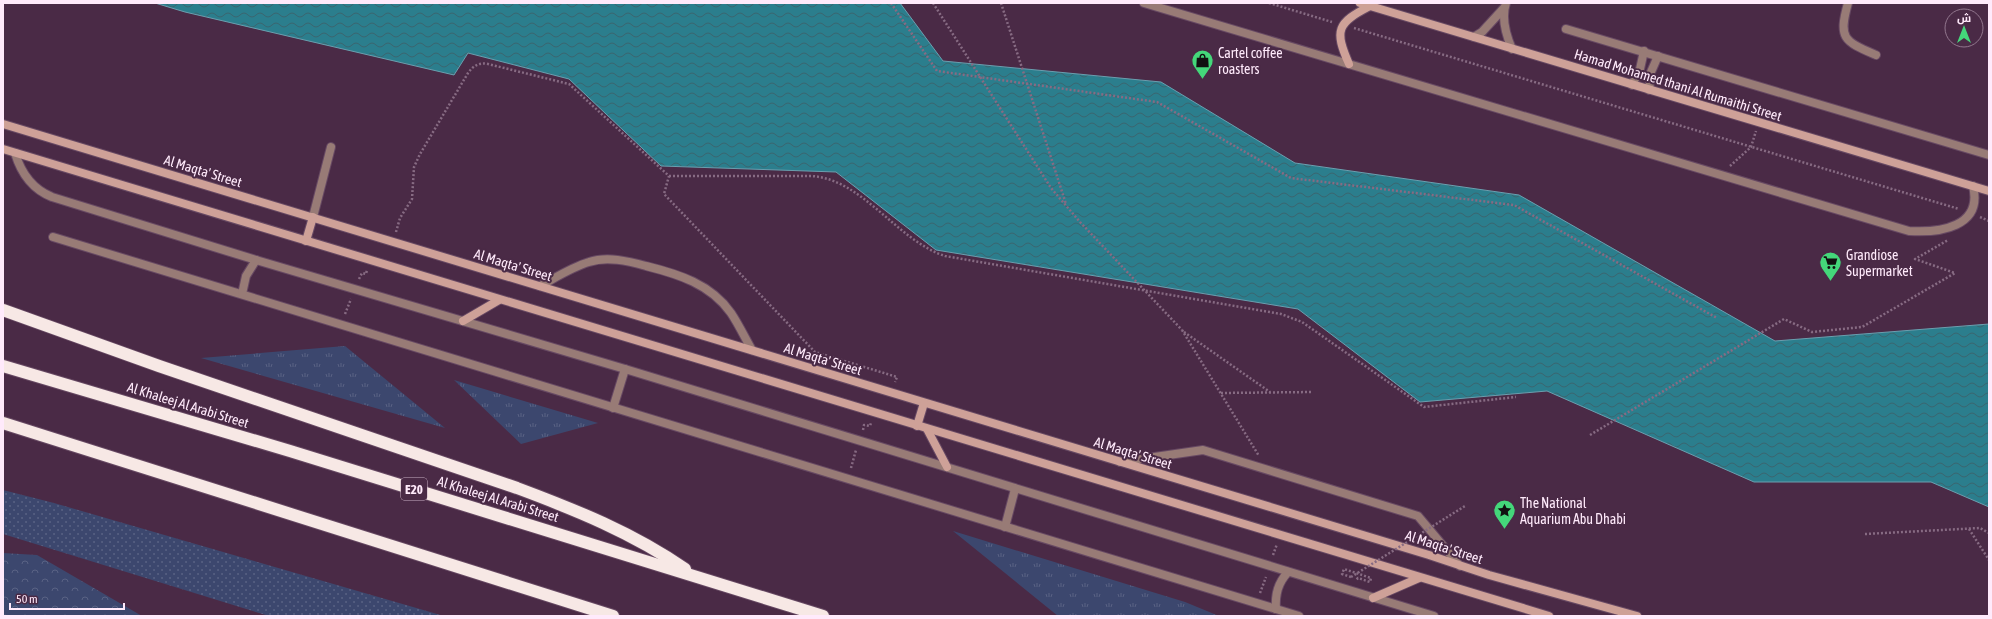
<svg xmlns="http://www.w3.org/2000/svg" width="1992" height="619" font-family="'Asap Condensed',Cairo,sans-serif">
  <style>
    .grass { fill: url(#grass-tufts) }
    .forest { fill: url(#forest-crowns) }
    .garden { fill: url(#garden-dots) }
    .water { fill: url(#water-waves); stroke: #6b9eae }
    .lines { fill: none; stroke-linecap: round; stroke-linejoin: round }
    .lane-casing { stroke: #674963; stroke-width: 10 }
    .street-casing { stroke: #674963; stroke-width: 10 }
    .secondary-casing { stroke: #674963; stroke-width: 10 }
    .highway-casing { stroke: #674963; stroke-width: 14 }
    .path { stroke: #876b83; stroke-width: 2.5; stroke-dasharray: 2 2; stroke-linecap: butt }
    .lane { stroke: #987b76; stroke-width: 8 }
    .street { stroke: #987b76; stroke-width: 8 }
    .secondary { stroke: #cea198; stroke-width: 8 }
    .highway { stroke: #f7e8e5; stroke-width: 12 }
    .path-bridge { stroke: #876b83; stroke-width: 2.5; stroke-dasharray: 2 2; stroke-linecap: butt }
    .labels { text-anchor: middle; dominant-baseline: central; stroke-width: 4; stroke-linejoin: round; paint-order: stroke }
    .shield { fill: #4a2a46; stroke: #c9b0c5; stroke-width: 1 }
    .shield-label { font-size: 13px; font-weight: bold; fill: #ffeafb }
    .poi-label { font-size: 14px; fill: #ffeafb; stroke: #4a2a46; text-anchor: start }
    .street-label { font-size: 14px; fill: #ffeafb; stroke: #4a2a46 }
  </style>
  <defs>
    <pattern id="grass-tufts" width="24" height="20" patternUnits="userSpaceOnUse"><rect width="24" height="20" fill="#3c476e"/><path d="M3 7l-1-3M5 7V3M7 7l1-3M15 17l-1-3M17 17v-4M19 17l1-3" fill="none" stroke="#596284"/></pattern>
    <pattern id="forest-crowns" width="20" height="18" patternUnits="userSpaceOnUse"><rect width="20" height="18" fill="#3c476e"/><path d="M2 6a3 3 0 1 1 6 0M12 15a3 3 0 1 1 6 0" fill="none" stroke="#596284"/></pattern>
    <pattern id="garden-dots" width="8" height="8" patternUnits="userSpaceOnUse"><rect width="8" height="8" fill="#3c476e"/><path d="M2 2h.1M6 6h.1" fill="none" stroke="#596284" stroke-width="1.8" stroke-linecap="round"/></pattern>
    <pattern id="water-waves" width="16" height="10" patternUnits="userSpaceOnUse"><rect width="16" height="10" fill="#2b7e8d"/><path d="M0 5q4-4 8 0t8 0" fill="none" stroke="#3a656f"/></pattern>
  </defs>
  <rect width="100%" height="100%" fill="#4a2a46"/>
  <g class="grass">
    <path d="M345 346 445 428 201 358Z"/>
    <path d="M454 380 598 423 521 444Z"/>
    <path d="M953 531 1185 602 1219 616H1058Z"/>
  </g>
  <path class="forest" d="M3 553 37 555 142 616H3Z"/>
  <path class="garden" d="M3 490 54 503 444 616H269L3 534Z"/>
  <path class="water" d="M155 3H900L943 61 1161 82 1295 163 1519 195 1775 341 1989 324V507L1931 482H1754L1547 391 1420 402 1298 309 936 250 836 172 661 166 569 79 468 53 454 75 185 12Z"/>
  <g class="lines">
    <defs>
      <g id="lane">
        <path d="M1848 3C1838 39 1844 41 1876 55"/>
        <path d="M15 153C21 173 32 189 52 197L256 260 625 369 1434 616"/>
        <path d="M313 217 331 147"/>
        <path d="M53 237 1299 616"/>
        <path d="M540 286C555 278 572 267 589 262 607 256 628 261 646 266 678 274 711 284 731 313 739 325 745 338 752 350"/>
        <path d="M242 294 246 276 256 260"/>
        <path d="M613 408 625 369"/>
        <path d="M1120 462 1203 450 1418 516 1460 566"/>
        <path d="M1005 527 1015 489"/>
        <path d="M1276 609C1275 594 1278 583 1288 572"/>
      </g>
      <g id="street">
        <path d="M1144 3 1909 231C1940 233 1983 227 1973 186"/>
        <path d="M1506 3C1501 18 1506 35 1512 49"/>
        <path d="M1566 29 1989 155"/>
        <path d="M1474 37 1482 32 1504 8"/>
        <path d="M1632 85 1640 69 1644 51"/>
        <path d="M1649 90 1651 72 1658 56"/>
      </g>
      <g id="secondary">
        <path d="M1360 3 1989 191"/>
        <path d="M1349 64C1334 30 1337 23 1370 6"/>
        <path d="M3 124 1429 555 1489 575 1637 616"/>
        <path d="M3 149 1549 616"/>
        <path d="M306 241 313 217"/>
        <path d="M463 321 499 300"/>
        <path d="M917 426 924 403"/>
        <path d="M927 429 947 467"/>
        <path d="M1373 598 1419 578"/>
      </g>
      <g id="highway">
        <path d="M3 310 159 366 517 488C576 510 633 533 685 569"/>
        <path d="M3 366 290 451 823 616"/>
        <path d="M3 423 613 616"/>
      </g>
    </defs>
    <use href="#lane" class="lane-casing"/>
    <use href="#street" class="street-casing"/>
    <use href="#secondary" class="secondary-casing"/>
    <use href="#highway" class="highway-casing"/>
    <g class="path">
      <path d="M891 3 937 71 1157 102 1291 178 1514 205 1717 318"/>
      <path d="M1269 3 1332 22"/>
      <path d="M1354 28 1959 209"/>
      <path d="M1730 166 1751 147 1756 131"/>
      <path d="M669 176H811C863 179 896 240 945 256L1281 314 1302 322 1424 407 1516 397"/>
      <path d="M1980 217 1989 221"/>
      <path d="M396 232 400 218 412 199 414 167 420 154 468 73C473 66 479 62 488 64L569 84 669 176 664 194 815 352 897 377 895 382"/>
      <path d="M359 279 362 273 366 274 367 270"/>
      <path d="M345 314 351 299"/>
      <path d="M1182 330 1259 456"/>
      <path d="M1184 332 1270 392"/>
      <path d="M1221 393 1313 392"/>
      <path d="M863 430 864 425 870 426 871 423"/>
      <path d="M1590 435 1784 319 1812 332 1862 327 1955 273 1915 259 1948 240"/>
      <path d="M851 468 856 450"/>
      <path d="M1969 529 1989 560"/>
      <path d="M1865 534 1980 528 1989 533"/>
      <path d="M1273 555 1277 544"/>
      <path d="M1351 577 1342 574 1344 569 1371 578 1370 582 1358 578 1356 580"/>
      <path d="M1260 593 1266 577"/>
    </g>
    <use href="#lane" class="lane"/>
    <use href="#street" class="street"/>
    <use href="#secondary" class="secondary"/>
    <use href="#highway" class="highway"/>
    <g class="path-bridge">
      <path d="M933 3 1051 188 1080 222 1182 330"/>
      <path d="M1001 3 1066 204"/>
      <path d="M1351 577 1465 506"/>
    </g>
  </g>
  <defs>
    <symbol id="shop-pin" viewBox="-11 -11 22 30"><path d="M0 17L-7.5 6A9.5 9.5 0 1 1 7.5 6Z" fill="#44d77a" stroke="#4a2a46"/><path d="M-5-2.5h2.3a2.7 3.5 0 0 1 5.4 0H5L5.5 6h-11ZM-1.5-2.5h3a1.5 2.3 0 0 0-3 0Z" fill="#111"/></symbol>
    <symbol id="supermarket-pin" viewBox="-11 -11 22 30"><path d="M0 17L-7.5 6A9.5 9.5 0 1 1 7.5 6Z" fill="#44d77a" stroke="#4a2a46"/><path d="M-6-5.5h2.5l.6 2H6L4.5 2H-2.5L-4.4-4H-6ZM-1.5 3.2a1.3 1.3 0 1 0 .1 0ZM3 3.2a1.3 1.3 0 1 0 .1 0Z" fill="#111"/></symbol>
    <symbol id="sight-pin" viewBox="-11 -11 22 30"><path d="M0 17L-7.5 6A9.5 9.5 0 1 1 7.5 6Z" fill="#44d77a" stroke="#4a2a46"/><path d="M0-6L1.8-2.2L6-1.7L2.9 1.2L3.7 5.4L0 3.3L-3.7 5.4L-2.9 1.2L-6-1.7L-1.8-2.2Z" fill="#111"/></symbol>
  </defs>
  <g fill-rule="evenodd">
    <use href="#shop-pin" x="1190" y="48" width="25" height="34"/>
    <use href="#supermarket-pin" x="1818" y="250" width="25" height="34"/>
    <use href="#sight-pin" x="1492" y="498" width="25" height="34"/>
  </g>
  <g class="labels">
    <rect class="shield" x="401" y="478" width="26" height="22" rx="3"/>
    <g class="shield-label">
      <text x="414" y="489">E20</text>
    </g>
    <g class="poi-label">
      <text x="1218" y="53">Cartel coffee<tspan x="1218" dy="16">roasters</tspan></text>
      <text x="1846" y="255">Grandiose<tspan x="1846" dy="16">Supermarket</tspan></text>
      <text x="1520" y="503">The National<tspan x="1520" dy="16">Aquarium Abu Dhabi</tspan></text>
    </g>
    <g class="street-label">
      <text transform="translate(1678 85) rotate(17)">Hamad Mohamed thani Al Rumaithi Street</text>
      <text transform="translate(203 171) rotate(17)">Al Maqta' Street</text>
      <text transform="translate(513 265) rotate(17)">Al Maqta' Street</text>
      <text transform="translate(823 359) rotate(17)">Al Maqta' Street</text>
      <text transform="translate(188 405) rotate(17)">Al Khaleej Al Arabi Street</text>
      <text transform="translate(1133 453) rotate(17)">Al Maqta' Street</text>
      <text transform="translate(498 499) rotate(17)">Al Khaleej Al Arabi Street</text>
      <text transform="translate(1444 547) rotate(18)">Al Maqta' Street</text>
    </g>
  </g>
  <rect width="1992" height="619" fill="none" stroke="#ffeafb" stroke-width="8"/>
  <g transform="translate(1964 28)"><circle r="19" fill="#4a2a46" stroke="#92778e"/>
  <path d="M0-3L7 15L0 10L-7 15Z" fill="#44d77a"/>
  <text y="-6" font-size="11" font-weight="bold" text-anchor="middle" fill="#ffeafb">ش</text>
  </g>
  <path d="M10 603v6h114v-6" fill="none" stroke="#ffeafb" stroke-width="2"/>
  <text x="16" y="603" font-size="12" fill="#ffeafb" stroke="#4a2a46" stroke-width="3" paint-order="stroke">50 m</text>
</svg>
